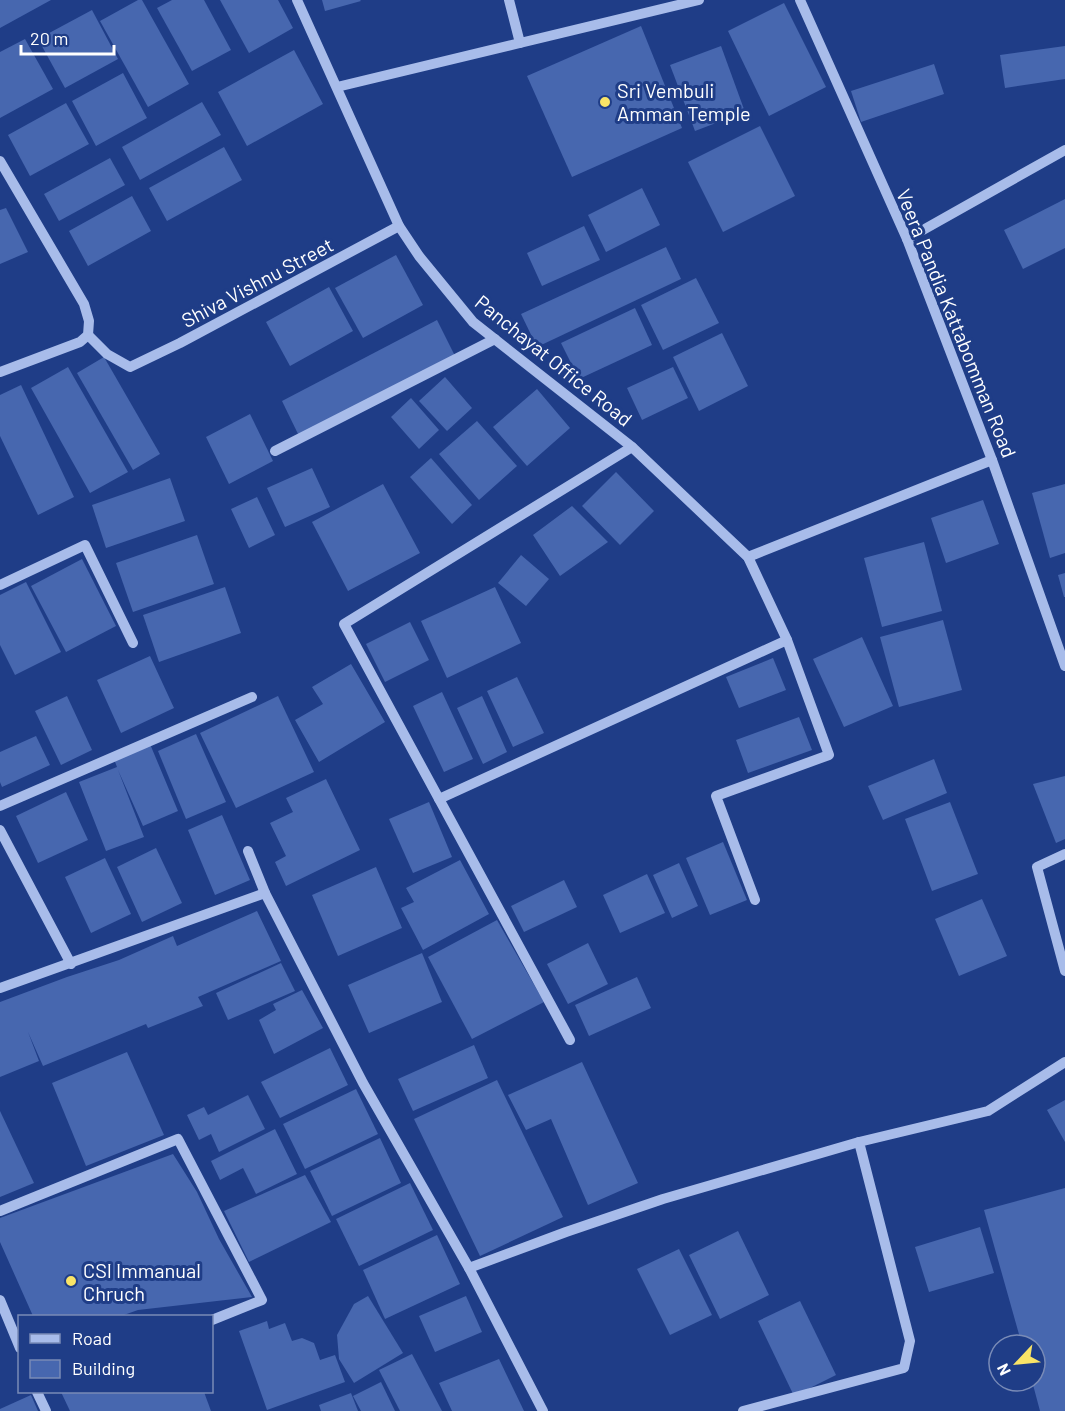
<svg xmlns="http://www.w3.org/2000/svg" width="1065" height="1411" font-family="Barlow,sans-serif">
  <style>
    .building { fill: #4767af }
    .lines { fill: none; stroke-linecap: round; stroke-linejoin: round }
    .minor { stroke: #a8bcea; stroke-width: 10 }
    .poi-dot { fill: #f9e467; stroke: #1f3d87; stroke-width: 2 }
    .labels { text-anchor: middle; dominant-baseline: central; stroke-width: 6; stroke-linejoin: round; paint-order: stroke }
    .poi-label { font-size: 20px; fill: #fff; stroke: #1f3d87; text-anchor: start }
    .street-label { font-size: 20px; fill: #fff; stroke: #1f3d87 }
  </style>
  <rect width="100%" height="100%" fill="#1f3d87"/>
  <g class="building">
    <path d="M0 0H51L0 28Z"/>
    <path d="M138 0H142L189 84 148 107 100 21Z"/>
    <path d="M172 0H204L231 50 192 71 157 8Z"/>
    <path d="M220 0H278L293 28 249 53Z"/>
    <path d="M322 0H360L361 1 325 11Z"/>
    <path d="M784 3 826 87 769 116 728 31Z"/>
    <path d="M92 10 118 59 65 88 38 39Z"/>
    <path d="M641 26 682 128 572 177 527 76Z"/>
    <path d="M25 39 53 89 0 118V52Z"/>
    <path d="M721 46 745 112 695 131 670 65Z"/>
    <path d="M1065 46V79L1005 88 1000 55Z"/>
    <path d="M294 50 323 104 247 146 218 92Z"/>
    <path d="M934 64 944 94 861 122 851 91Z"/>
    <path d="M123 73 147 118 96 146 72 101Z"/>
    <path d="M202 102 221 135 140 180 122 147Z"/>
    <path d="M66 103 89 144 30 176 8 135Z"/>
    <path d="M760 126 795 196 723 232 688 162Z"/>
    <path d="M224 147 242 180 167 221 149 188Z"/>
    <path d="M110 158 125 185 59 221 44 194Z"/>
    <path d="M642 188 660 225 606 252 588 215Z"/>
    <path d="M132 196 151 231 88 266 69 231Z"/>
    <path d="M1065 199V248L1023 269 1004 230Z"/>
    <path d="M6 208 28 252 0 264V210Z"/>
    <path d="M584 226 600 260 542 286 527 253Z"/>
    <path d="M666 247 681 279 537 347 521 314Z"/>
    <path d="M396 255 423 305 363 338 335 288Z"/>
    <path d="M696 278 719 323 663 350 641 305Z"/>
    <path d="M329 287 353 331 290 366 266 322Z"/>
    <path d="M635 308 652 345 579 379 561 343Z"/>
    <path d="M437 320 455 356 299 436 282 401Z"/>
    <path d="M722 333 748 386 699 411 673 357Z"/>
    <path d="M104 357 160 454 133 470 77 373Z"/>
    <path d="M68 367 128 472 90 493 31 388Z"/>
    <path d="M673 367 688 398 642 420 627 388Z"/>
    <path d="M445 377 472 408 447 431 419 401Z"/>
    <path d="M21 385 74 497 38 515 0 436V395Z"/>
    <path d="M537 389 570 428 527 466 493 427Z"/>
    <path d="M411 398 439 430 419 449 391 417Z"/>
    <path d="M250 414 273 461 229 484 206 437Z"/>
    <path d="M477 421 517 466 479 500 439 454Z"/>
    <path d="M431 458 472 505 452 524 410 477Z"/>
    <path d="M312 468 330 507 285 527 267 488Z"/>
    <path d="M616 472 654 511 620 545 582 506Z"/>
    <path d="M170 478 185 521 106 548 92 505Z"/>
    <path d="M383 484 420 553 348 591 312 522Z"/>
    <path d="M1065 484V553L1050 558 1032 493Z"/>
    <path d="M257 497 275 535 249 548 231 509Z"/>
    <path d="M983 500 999 544 946 563 931 518Z"/>
    <path d="M572 506 608 542 560 576 533 535Z"/>
    <path d="M197 535 214 584 133 612 116 563Z"/>
    <path d="M924 542 942 611 882 627 864 558Z"/>
    <path d="M521 555 549 579 526 606 498 583Z"/>
    <path d="M82 559 116 626 66 652 31 586Z"/>
    <path d="M1065 573V597H1064L1058 575Z"/>
    <path d="M26 582 61 652 15 675 0 645V595Z"/>
    <path d="M225 587 241 633 159 662 143 615Z"/>
    <path d="M495 587 521 643 447 678 421 621Z"/>
    <path d="M943 620 962 690 899 707 880 637Z"/>
    <path d="M410 622 429 660 385 682 366 644Z"/>
    <path d="M862 637 893 706 844 727 813 659Z"/>
    <path d="M150 656 174 708 121 733 97 680Z"/>
    <path d="M773 658 786 690 739 708 726 677Z"/>
    <path d="M351 664 385 722 319 762 295 720 323 704 312 687Z"/>
    <path d="M517 677 544 733 513 747 487 691Z"/>
    <path d="M442 692 473 759 444 772 413 706Z"/>
    <path d="M67 696 92 750 61 765 35 711Z"/>
    <path d="M278 696 314 772 236 808 200 733Z"/>
    <path d="M482 696 507 752 483 764 457 708Z"/>
    <path d="M799 717 812 750 748 773 736 740Z"/>
    <path d="M196 734 226 802 186 819 158 751Z"/>
    <path d="M36 736 50 765 2 787 0 782V752Z"/>
    <path d="M150 744 178 811 143 826 118 770 144 837 106 851 79 782 117 767 114 759Z"/>
    <path d="M934 759 947 793 883 820 868 786Z"/>
    <path d="M1065 776V839L1056 843 1033 784Z"/>
    <path d="M326 779 360 850 286 886 275 862 286 856 270 823 293 812 286 798Z"/>
    <path d="M66 792 88 840 38 863 16 816Z"/>
    <path d="M429 802 452 857 413 873 389 819Z"/>
    <path d="M950 802 978 874 932 891 905 819Z"/>
    <path d="M222 815 250 880 215 895 188 830Z"/>
    <path d="M723 842 747 900 710 915 686 858Z"/>
    <path d="M156 848 182 903 142 922 117 867Z"/>
    <path d="M105 858 131 914 91 933 65 877Z"/>
    <path d="M460 860 489 914 423 950 401 908 414 902 406 888Z"/>
    <path d="M679 863 698 906 672 918 653 875Z"/>
    <path d="M376 867 402 928 338 956 312 895Z"/>
    <path d="M647 874 665 913 620 933 603 895Z"/>
    <path d="M564 880 577 907 524 932 511 906Z"/>
    <path d="M982 899 1007 956 959 976 935 919Z"/>
    <path d="M257 911 281 961 198 997 203 1006 148 1028 146 1024 43 1066 28 1032 39 1061 0 1077V1002L67 977 119 960 173 936 177 946Z"/>
    <path d="M497 920 544 1002 472 1039 428 957Z"/>
    <path d="M588 943 608 984 568 1004 547 964Z"/>
    <path d="M422 953 442 1002 369 1033 348 985Z"/>
    <path d="M281 963 295 991 228 1020 216 993Z"/>
    <path d="M637 977 651 1008 589 1036 575 1005Z"/>
    <path d="M302 990 323 1028 274 1054 259 1020 276 1010 273 1004Z"/>
    <path d="M474 1045 488 1078 413 1111 398 1079Z"/>
    <path d="M330 1048 348 1085 280 1118 261 1082Z"/>
    <path d="M127 1052 164 1135 86 1166 52 1083Z"/>
    <path d="M582 1062 638 1183 588 1205 551 1119 526 1130 508 1095Z"/>
    <path d="M497 1080 563 1217 480 1256 414 1119Z"/>
    <path d="M356 1089 378 1134 305 1169 283 1124Z"/>
    <path d="M248 1095 265 1129 219 1152 211 1134 199 1140 187 1115 204 1107 208 1115Z"/>
    <path d="M1065 1100V1142L1047 1110Z"/>
    <path d="M0 1111 34 1183 0 1197Z"/>
    <path d="M275 1129 297 1174 256 1194 243 1168 220 1180 211 1161Z"/>
    <path d="M380 1138 401 1183 332 1216 310 1171Z"/>
    <path d="M173 1154 197 1192 219 1239 252 1297 138 1310 121 1316H33L0 1242V1218Z"/>
    <path d="M305 1175 331 1222 249 1262 224 1211Z"/>
    <path d="M410 1183 433 1230 359 1266 336 1219Z"/>
    <path d="M1065 1188V1411H1040L1032 1381H1035V1345H1022L984 1210Z"/>
    <path d="M980 1227 994 1273 929 1292 915 1247Z"/>
    <path d="M738 1231 769 1295 720 1319 689 1255Z"/>
    <path d="M437 1235 460 1284 385 1319 363 1270Z"/>
    <path d="M679 1249 712 1315 670 1335 637 1269Z"/>
    <path d="M368 1296 403 1353 354 1383 339 1359 337 1335 354 1304Z"/>
    <path d="M466 1296 482 1332 435 1352 419 1316Z"/>
    <path d="M800 1301 836 1375 794 1396 758 1321Z"/>
    <path d="M267 1321 269 1329 285 1323 292 1341 302 1338 314 1343 320 1360 335 1355 345 1382 267 1410 239 1331Z"/>
    <path d="M412 1354 442 1411H400L379 1370Z"/>
    <path d="M499 1359 524 1411H452L439 1383Z"/>
    <path d="M381 1382 395 1411H361L353 1396Z"/>
    <path d="M61 1392H204L211 1411H70Z"/>
    <path d="M351 1393 358 1411H321L319 1405Z"/>
    <path d="M31 1395 38 1411H0V1409Z"/>
  </g>
  <g class="lines">
    <g class="minor">
      <path d="M297 0 399 226 419 256 473 322 632 447 748 557 787 640 829 755 716 796 755 900"/>
      <path d="M509 0 520 43 699 0"/>
      <path d="M800 0 907 239 992 460 1065 666"/>
      <path d="M337 87 520 43"/>
      <path d="M0 161 84 304 89 321 88 335 80 342 0 372"/>
      <path d="M907 239 1065 150"/>
      <path d="M88 335 107 354 130 367 180 343 399 226"/>
      <path d="M275 451 495 339"/>
      <path d="M748 557 992 460"/>
      <path d="M0 585 85 545 133 643"/>
      <path d="M439 799 787 640"/>
      <path d="M0 806 252 697"/>
      <path d="M0 830 71 964"/>
      <path d="M248 851 265 893"/>
      <path d="M1065 854 1037 867 1065 971"/>
      <path d="M0 988 265 893 363 1083 469 1268 543 1411"/>
      <path d="M570 1040 344 624 632 447"/>
      <path d="M0 1211 178 1139 262 1300 212 1320"/>
      <path d="M469 1268 566 1232 663 1199 859 1142"/>
      <path d="M0 1300 20 1348"/>
      <path d="M37 1392 46 1411"/>
      <path d="M743 1411 904 1368 910 1341 859 1142 988 1111 1065 1062"/>
    </g>
  </g>
  <g class="poi-dot">
    <circle cx="605" cy="102" r="6"/>
    <circle cx="71" cy="1281" r="6"/>
  </g>
  <g class="labels">
    <g class="poi-label">
      <text x="617" y="90">Sri Vembuli<tspan x="617" dy="23">Amman Temple</tspan></text>
      <text x="83" y="1270">CSI Immanual<tspan x="83" dy="23">Chruch</tspan></text>
    </g>
    <g class="street-label">
      <text transform="translate(257 282) rotate(-28)">Shiva Vishnu Street</text>
      <text transform="translate(957 323) rotate(68)">Veera Pandia Kattabomman Road</text>
      <text transform="translate(554 360) rotate(39)">Panchayat Office Road</text>
    </g>
  </g>
  <rect x="18" y="1315" width="195" height="78" fill="#1f3d87" stroke="#798bb7" stroke-width="1.5"/>
  <rect x="30" y="1334" width="30" height="9" fill="#a8bcea" stroke="#798bb7" stroke-width="1.5"/>
  <text x="72" y="1345" font-size="18" fill="#ffffff">Road</text>
  <rect x="30" y="1360" width="30" height="18" fill="#4767af" stroke="#798bb7" stroke-width="1.5"/>
  <text x="72" y="1375" font-size="18" fill="#ffffff">Building</text>
  <g transform="translate(1017 1363) rotate(244)"><circle r="28" fill="#1f3d87" stroke="#798bb7" stroke-width="1.5"/>
  <path d="M0-4.5L10 22L0 15L-10 22Z" fill="#f9e467"/>
  <text y="-9" font-size="16" font-weight="bold" text-anchor="middle" fill="#ffffff">N</text>
  </g>
  <path d="M21 45v9h93v-9" fill="none" stroke="#ffffff" stroke-width="3"/>
  <text x="30" y="45" font-size="18" fill="#ffffff" stroke="#1f3d87" stroke-width="4.5" paint-order="stroke">20 m</text>
</svg>
